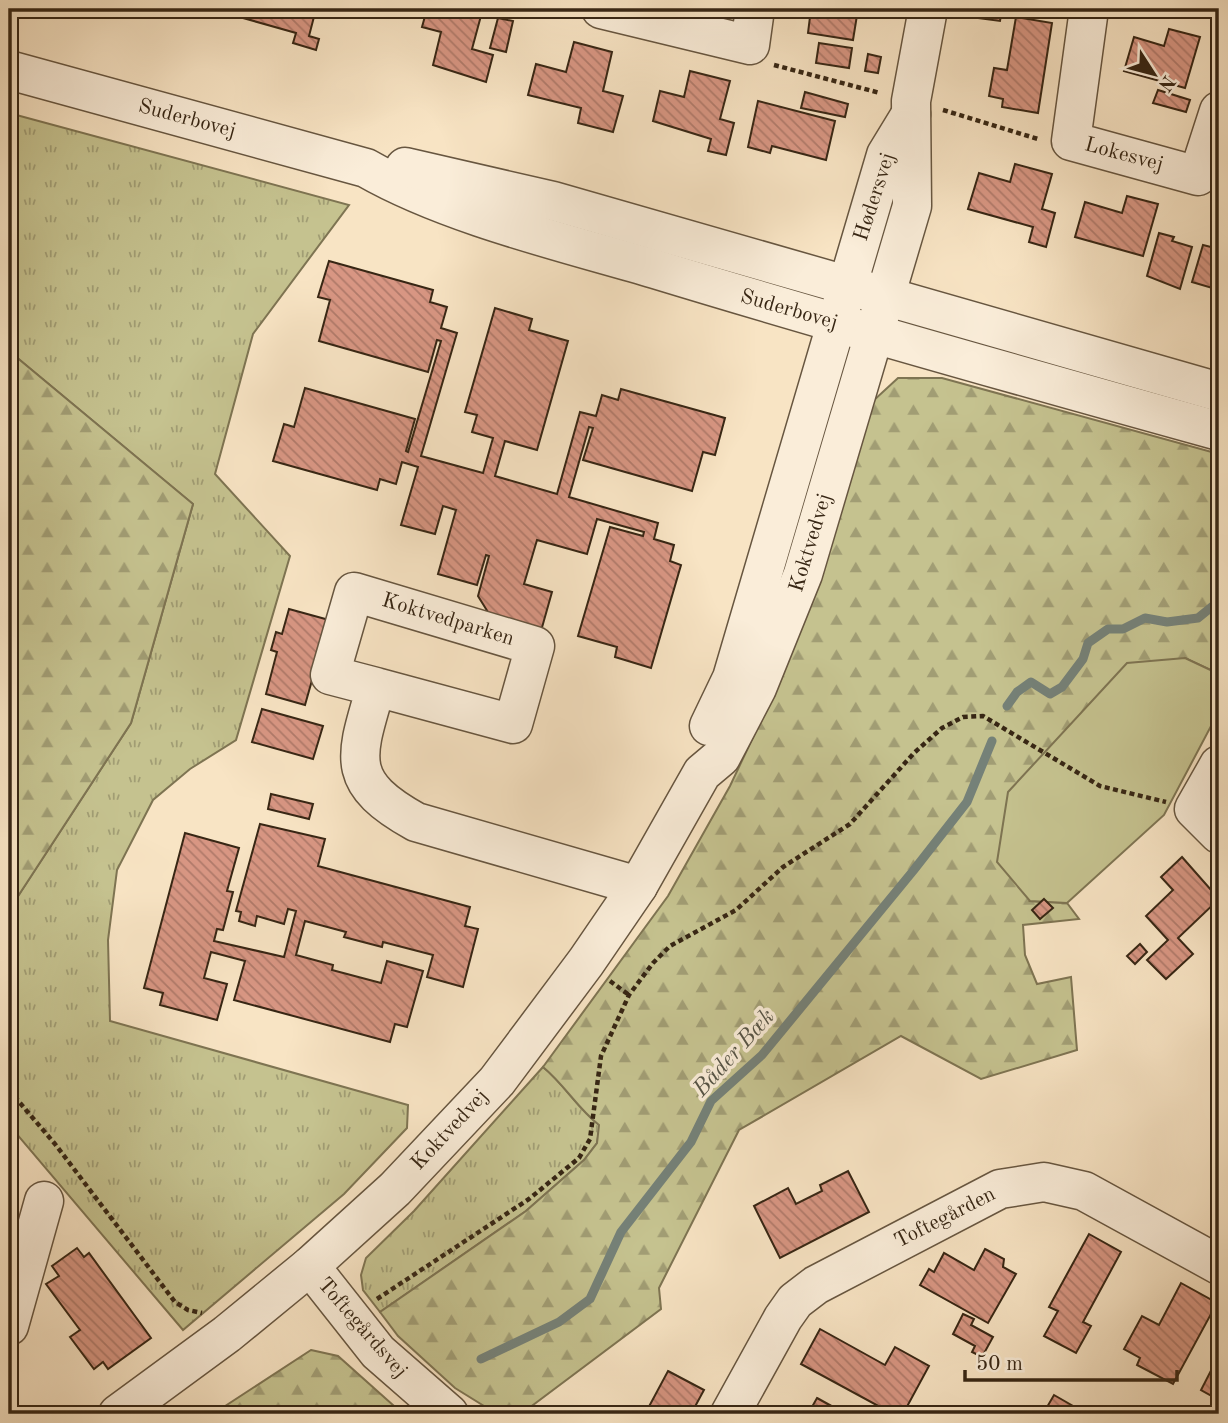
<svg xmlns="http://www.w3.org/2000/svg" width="1228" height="1423" font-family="'Old Standard TT',serif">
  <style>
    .grass { fill: url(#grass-tufts); stroke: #7e7452; stroke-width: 2 }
    .forest { fill: url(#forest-firs); stroke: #7e7452; stroke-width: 2 }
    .pitch { fill: #c5c28f; stroke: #7e7452; stroke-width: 2 }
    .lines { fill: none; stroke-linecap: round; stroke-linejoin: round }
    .stream { stroke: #758178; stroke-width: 9 }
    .building { fill: url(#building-back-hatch); stroke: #372614; stroke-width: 2 }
    .minor-casing { stroke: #675640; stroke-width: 41 }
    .path { stroke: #372614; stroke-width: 4.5; stroke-dasharray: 5 3.5; stroke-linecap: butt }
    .minor { stroke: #faedd9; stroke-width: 38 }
    .labels { text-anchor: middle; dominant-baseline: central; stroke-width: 7; stroke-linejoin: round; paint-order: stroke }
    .street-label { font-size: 21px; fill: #372614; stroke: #faedd9 }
    .water-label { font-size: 23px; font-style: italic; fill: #565446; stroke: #faedd9 }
  </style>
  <defs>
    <pattern id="grass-tufts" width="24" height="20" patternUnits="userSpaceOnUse" patternTransform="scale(1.75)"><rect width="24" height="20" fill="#c5c28f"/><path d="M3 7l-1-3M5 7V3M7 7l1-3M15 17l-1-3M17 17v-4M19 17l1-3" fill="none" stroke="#a19d74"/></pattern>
    <pattern id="forest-firs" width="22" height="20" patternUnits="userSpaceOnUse" patternTransform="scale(1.75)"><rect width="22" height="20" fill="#c5c28f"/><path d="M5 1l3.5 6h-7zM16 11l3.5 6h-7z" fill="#a19d74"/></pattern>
    <pattern id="building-back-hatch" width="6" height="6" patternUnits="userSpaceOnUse" patternTransform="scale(1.75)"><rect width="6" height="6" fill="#d89683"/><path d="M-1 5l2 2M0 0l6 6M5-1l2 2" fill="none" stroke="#b07a6a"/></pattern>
  </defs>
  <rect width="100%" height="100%" fill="#f8e4c4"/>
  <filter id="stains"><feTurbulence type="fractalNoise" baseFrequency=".00286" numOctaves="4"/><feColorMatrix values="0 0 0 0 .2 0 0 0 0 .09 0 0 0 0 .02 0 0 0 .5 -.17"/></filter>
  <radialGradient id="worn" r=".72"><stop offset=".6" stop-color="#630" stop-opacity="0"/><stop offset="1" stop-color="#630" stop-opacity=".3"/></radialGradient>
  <g class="grass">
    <path d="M9 113 349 205 253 334 215 474 290 556 236 740 190 769 153 800 117 870 108 940 110 1021 408 1105 407 1128 344 1194 183 1330 9 1125V910L131 723 193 504 9 351Z"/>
    <path d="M543 1067C565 1085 577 1108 600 1125L597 1143 584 1160 526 1211 380 1312 363 1290 361 1275 366 1258 414 1211Z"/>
  </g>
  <g class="forest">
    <path d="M9 351 193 504 131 723 9 910Z"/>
    <path d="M898 378H942L1219 454V674L1185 658 1030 901 1067 903 1079 919 1023 925 1025 955 1037 984 1071 977 1077 1050 981 1079 901 1036 739 1130 659 1288 661 1309 521 1414H497L455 1388 398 1336 380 1312 526 1211 584 1160 597 1143 599 1125C577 1108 565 1085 543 1067L668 896 730 786 773 695 873 401Z"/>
    <path d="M311 1350 338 1356 403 1414H213Z"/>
  </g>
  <path class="pitch" d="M1185 658 1219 674V711L1164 815 1067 903 1030 901 997 862 1008 792 1127 663Z"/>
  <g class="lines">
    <g class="stream">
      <path d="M1007 706 1017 692 1031 682 1050 694 1062 687 1083 659 1088 643 1108 629H1123L1145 618 1167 622 1198 618 1219 601"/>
      <path d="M481 1359 559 1322 590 1299 621 1232 691 1142 711 1101 762 1055 913 871 967 802 992 741"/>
    </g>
  </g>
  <g class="building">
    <path d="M178 9H213L211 17Z"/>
    <path d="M231 9H316L309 36 319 39 316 50 293 43 296 33 229 14Z"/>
    <path d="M427 9H468L482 12 472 49 493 55 486 82 433 65 441 32 422 27Z"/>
    <path d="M811 9H858L853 40 808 33Z"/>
    <path d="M963 9 1002 10 1000 21 962 16Z"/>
    <path d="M1156 9H1183L1181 16Z"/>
    <path d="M1016 17 1052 23 1038 113 1002 107 1003 99 989 96 994 68 1007 70Z"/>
    <path d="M498 18 513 21 506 52 490 48Z"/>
    <path d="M1169 29 1200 37 1185 88 1124 71 1134 37 1164 46Z"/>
    <path d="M574 42 612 52 603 91 623 96 613 132 578 123 581 108 528 95 536 64 566 72Z"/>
    <path d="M819 43 852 48 849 68 816 63Z"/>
    <path d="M868 54 881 57 878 73 865 71Z"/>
    <path d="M690 71 730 81 720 119 734 123 726 155 708 151 711 139 653 121 660 91 684 97Z"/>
    <path d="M1158 90 1190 100 1186 112 1153 103Z"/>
    <path d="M805 92 848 104 845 117 801 108Z"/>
    <path d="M758 101 835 121 826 160 772 146 770 153 748 147Z"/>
    <path d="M1015 164 1052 174 1042 209 1055 213 1046 247 1029 242 1033 227 968 209 979 173 1010 182Z"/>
    <path d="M1127 196 1158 204 1143 256 1075 237 1085 202 1122 213Z"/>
    <path d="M1159 233 1174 237 1172 241 1192 247 1180 289 1147 276Z"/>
    <path d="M1203 245 1219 249V290L1192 282Z"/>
    <path d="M329 261 433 290 430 302 447 307 441 328 457 333 421 456 483 473 493 438 472 432 477 415 465 412 495 308 532 319 529 330 568 341 537 450 505 441 495 476 557 494 580 412 596 416 602 395 618 400 621 389 725 418 715 455 703 452 692 491 583 460 593 428 589 427 569 497 658 523 654 539 674 545 670 561 681 565 651 668 615 657 617 647 578 636 610 527 643 536 644 532 597 519 587 554 537 540 524 584 552 592 541 631 491 617 478 596 489 556 486 555 477 585 438 574 456 510 443 506 435 534 401 525 418 467 402 462 396 484 380 479 377 490 273 461 284 424 294 427 305 388 415 419 406 451 408 452 441 341 437 340 428 372 319 341 330 300 318 297Z"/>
    <path d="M289 609 329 620 305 705 266 694 277 652 271 650 276 632 282 634Z"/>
    <path d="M262 709 323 726 313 759 252 742Z"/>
    <path d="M271 794 313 804 309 819 268 809Z"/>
    <path d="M260 824 325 839 318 866 470 907 465 926 478 929 463 987 427 977 433 955 383 942 382 947 344 937 346 932 305 921 296 955 333 965 332 970 381 983 387 961 423 971 407 1027 395 1024 390 1042 234 1000 245 961 211 952 204 978 227 984 217 1020 160 1005 163 993 144 988 185 833 239 848 227 891 233 892 223 930 217 929 214 941 284 957 296 911 288 909 284 924 257 916 255 926 239 921 241 912 236 911Z"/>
    <path d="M1182 857 1219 899 1178 938 1193 954 1166 979 1147 960 1168 940 1146 916 1173 890 1161 877Z"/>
    <path d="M1044 899 1053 908 1040 919 1032 910Z"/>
    <path d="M1140 944 1147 952 1135 964 1127 956Z"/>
    <path d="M848 1171 869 1212 780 1258 754 1206 788 1188 796 1204 822 1191 820 1185Z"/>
    <path d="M1089 1234 1121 1252 1083 1322 1091 1326 1076 1353 1044 1336 1058 1311 1049 1307Z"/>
    <path d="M77 1248 84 1257 89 1253 151 1338 108 1369 103 1362 94 1369 70 1337 80 1330 46 1284 59 1276 52 1266Z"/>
    <path d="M985 1249 1004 1259 1003 1267 1016 1274 988 1323 920 1285 929 1269 934 1272 944 1253 974 1270Z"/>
    <path d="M1181 1283 1217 1303 1173 1384 1137 1365 1140 1358 1124 1349 1142 1316 1159 1325Z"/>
    <path d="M963 1314 974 1319 971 1325 993 1337 982 1357 972 1352 975 1346 953 1334Z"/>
    <path d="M820 1329 885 1365 895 1347 929 1366 903 1414H893L801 1364Z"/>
    <path d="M1219 1355V1400L1201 1390Z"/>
    <path d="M668 1371 704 1390 691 1414H645Z"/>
    <path d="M1054 1395 1087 1414H1043Z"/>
    <path d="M817 1398 846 1414H808Z"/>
  </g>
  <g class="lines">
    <defs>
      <g id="minor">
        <path d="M601 9 750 45 755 9"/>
        <path d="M1089 9 1071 141 1198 176 1219 111"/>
        <path d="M9 70 366 168C448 215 563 242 655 269 842 326 1031 379 1219 431"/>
        <path d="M405 167 553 201 1219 392"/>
        <path d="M376 687 330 675 354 592 535 646 513 724 376 687C355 758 344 782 416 822L638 886"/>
        <path d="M709 726 732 678 886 155 911 114"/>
        <path d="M1219 765 1194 809 1219 834"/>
        <path d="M310 1266 378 1352 449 1414"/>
        <path d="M9 1326 44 1201"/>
        <path d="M118 1414 227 1334 310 1266 395 1189 497 1081 586 962 638 886 702 773 721 757 757 688 803 574 912 206 911 101 928 9"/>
        <path d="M730 1414 783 1318 795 1301 816 1285 1000 1189 1044 1182 1084 1191 1219 1265"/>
      </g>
    </defs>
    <use href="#minor" class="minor-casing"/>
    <g class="path">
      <path d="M774 65 880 93"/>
      <path d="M943 110 1038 139"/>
      <path d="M610 981 629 995"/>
      <path d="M9 1090 55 1144 175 1302 188 1310 202 1313"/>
      <path d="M377 1299 529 1199 579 1158 590 1139 601 1056 629 995 653 963 670 946 736 910 783 867 850 824 914 753 942 728 963 717 983 716 1100 786 1166 802"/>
    </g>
    <use href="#minor" class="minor"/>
  </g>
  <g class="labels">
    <g class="street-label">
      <text transform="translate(187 119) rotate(15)">Suderbovej</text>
      <text transform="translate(1124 155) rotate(15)">Lokesvej</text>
      <text transform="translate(875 197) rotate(-72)">Hødersvej</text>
      <text transform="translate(789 310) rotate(16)">Suderbovej</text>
      <text transform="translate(811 543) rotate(-73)">Koktvedvej</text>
      <text transform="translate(448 620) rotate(17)">Koktvedparken</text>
      <text transform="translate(450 1130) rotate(-47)">Koktvedvej</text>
      <text transform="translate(945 1218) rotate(-27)">Toftegården</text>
      <text transform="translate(362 1328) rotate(49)">Toftegårdsvej</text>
    </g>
    <g class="water-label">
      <text transform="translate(734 1053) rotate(-48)">Båder Bæk</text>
    </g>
  </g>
  <rect width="1228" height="1423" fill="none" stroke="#f8e4c4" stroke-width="35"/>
  <rect x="10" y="10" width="1207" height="1402" fill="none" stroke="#372614" stroke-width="3.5"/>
  <rect x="18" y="18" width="1193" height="1388" fill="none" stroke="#372614" stroke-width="2"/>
  <g transform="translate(1154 74) rotate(126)" stroke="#faedd9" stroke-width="5" paint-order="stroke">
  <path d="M0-5L12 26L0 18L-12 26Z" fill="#372614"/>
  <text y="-10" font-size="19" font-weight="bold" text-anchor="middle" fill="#372614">N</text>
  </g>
  <path d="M965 1370v10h212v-10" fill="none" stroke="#372614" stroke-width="3.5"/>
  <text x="976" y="1370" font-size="21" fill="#372614" stroke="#faedd9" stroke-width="5" paint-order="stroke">50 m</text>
  <rect width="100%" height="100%" filter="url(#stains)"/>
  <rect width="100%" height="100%" fill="url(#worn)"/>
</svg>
